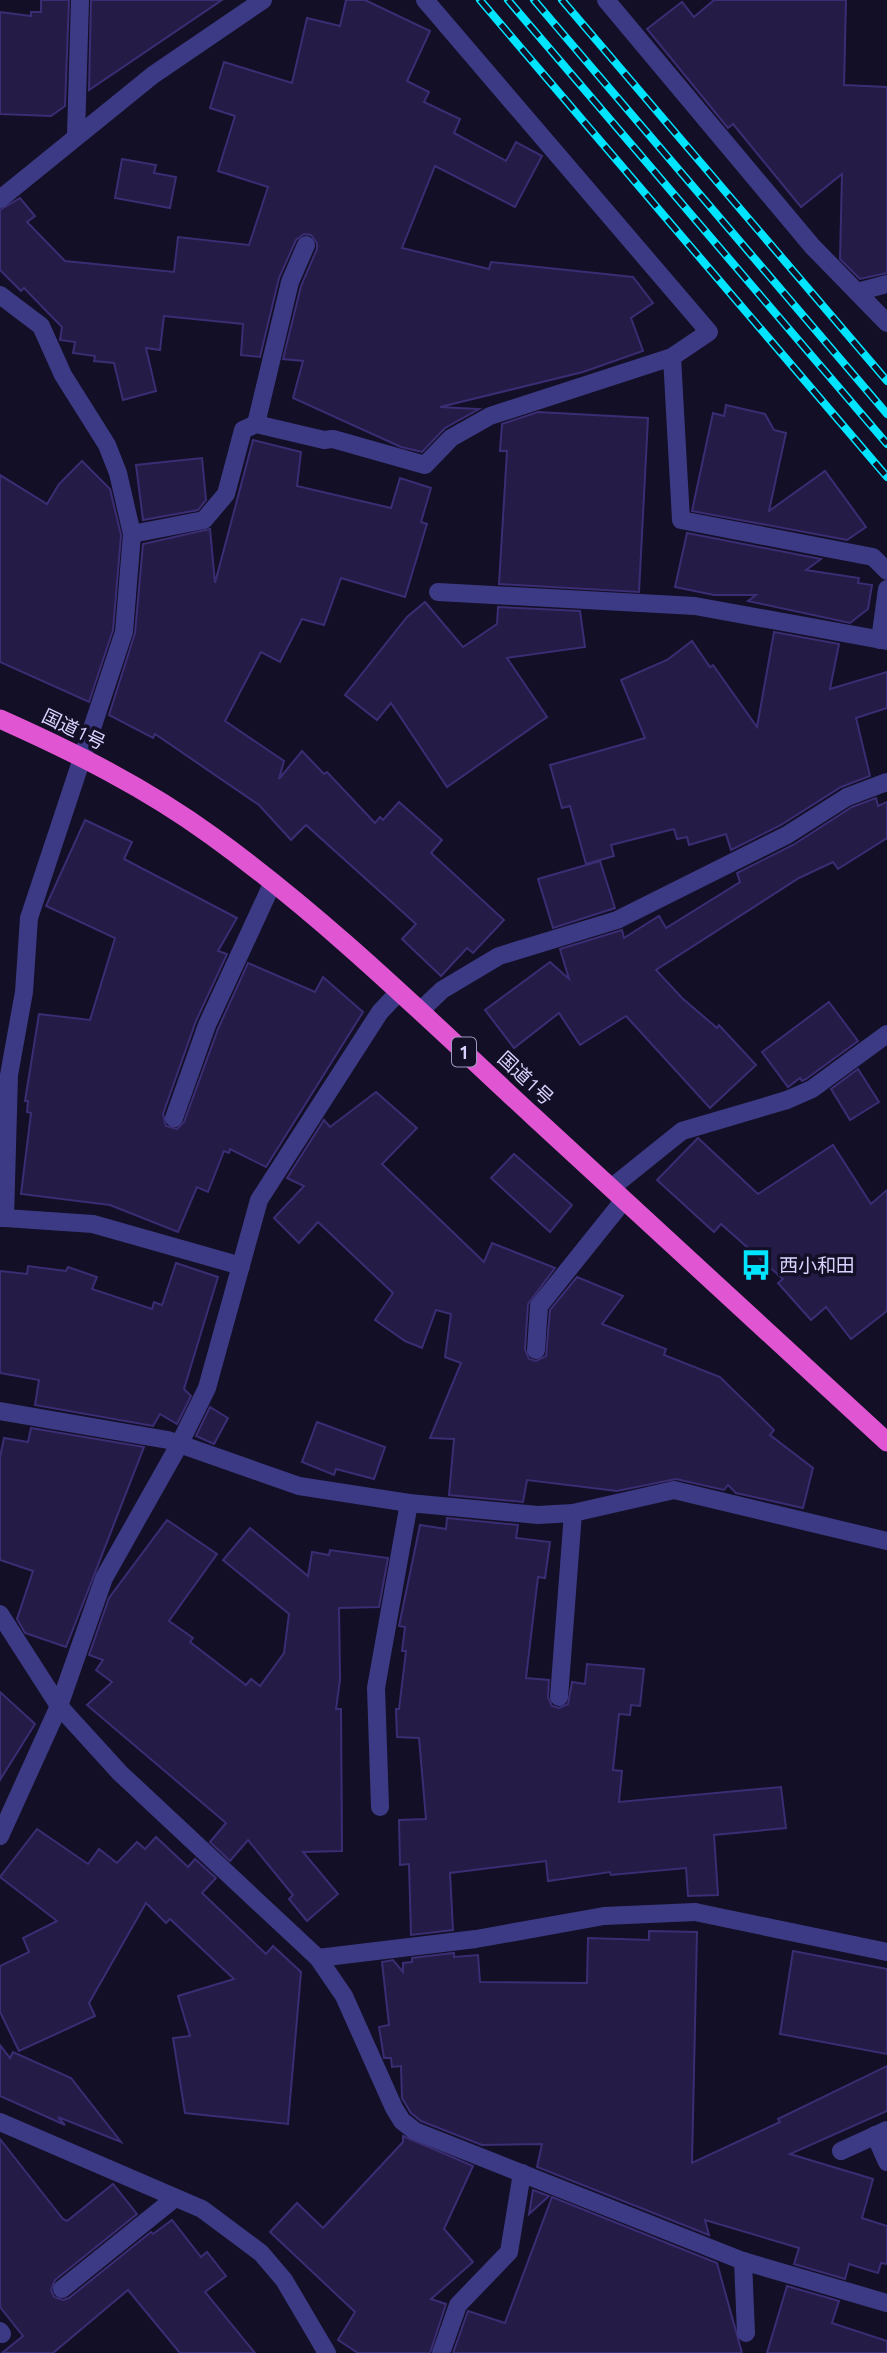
<svg xmlns="http://www.w3.org/2000/svg" width="887" height="2353" font-family="Ubuntu,'Noto Sans JP',sans-serif">
  <style>
    .building { fill: #241b47; stroke: #3b2d73; stroke-width: 2 }
    .lines { fill: none; stroke-linecap: round; stroke-linejoin: round }
    .service { stroke: #3d3a85; stroke-width: 18 }
    .minor { stroke: #3d3a85; stroke-width: 18 }
    .tertiary { stroke: #3d3a85; stroke-width: 18 }
    .trunk { stroke: #e055d1; stroke-width: 19 }
    .rail-casing { stroke: #00e5ff; stroke-width: 8 }
    .rail { stroke: #130f26; stroke-width: 5; stroke-dasharray: 16; stroke-linecap: butt }
    .labels { text-anchor: middle; dominant-baseline: central; stroke-width: 7; stroke-linejoin: round; paint-order: stroke }
    .shield { fill: #130f26; stroke: #9e99be; stroke-width: 2 }
    .shield-label { font-size: 18px; font-weight: bold; fill: #d9d4ff }
    .street-label { font-size: 19px; fill: #d9d4ff; stroke: #130f26 }
    .poi-label { font-size: 19px; fill: #d9d4ff; stroke: #130f26; text-anchor: start }
  </style>
  <rect width="100%" height="100%" fill="#130f26"/>
  <g class="building">
    <path d="M41 0H69L65 106 51 116 0 114V12L31 16V12H41Z"/>
    <path d="M91 0H222L89 90Z"/>
    <path d="M346 0H365L430 31 407 81 429 92 424 102 460 119 454 133 506 161 516 142 542 156 515 207 435 166 402 248 489 269 491 262 633 277 653 303 631 318 643 351 583 372 440 407 479 409 445 428 422 452 401 447 293 398 303 361 283 359 301 286 317 249V243L311 235 304 234 296 240 279 278 260 357 241 355 243 324 164 316 160 350 146 348 156 391 123 400 114 363 94 361 95 356 73 353 75 342 60 340 62 327 24 288 21 291 0 270V210L20 198 35 216 27 222 65 261 174 272 178 237 249 245 268 187 218 171 235 116 210 108 224 62 292 83 307 18 340 26Z"/>
    <path d="M714 0H846L844 85 887 87V273L860 279 840 259 842 174 801 207 733 124 728 128 647 29 682 2 694 17Z"/>
    <path d="M122 159 156 165 154 173 176 177 170 208 115 198Z"/>
    <path d="M726 405 765 414 774 430 786 433 769 511 825 471 866 527 847 540 692 511 713 413 724 416Z"/>
    <path d="M538 412 648 418 639 592 499 584 507 451H500L502 424Z"/>
    <path d="M253 440 301 452 297 486 391 508 400 478 431 488 421 522 427 524 405 597 341 578 324 625 302 619 280 662 261 652 225 721 284 761 279 779 302 751 324 774 327 772 375 823 380 817 383 820 399 802 442 840 431 853 504 920 473 953 467 948 441 976 402 939 416 924 306 825 291 840 259 805 155 734 153 738 109 715 135 633 143 544 210 529 215 583Z"/>
    <path d="M202 458 206 500 198 510 143 520 136 465Z"/>
    <path d="M82 461 110 489 121 535 113 630 89 702 0 662V475L47 504 59 484Z"/>
    <path d="M687 533 821 559 806 570 859 578 858 583 872 585 868 609 850 623 748 601 756 595H714L675 587Z"/>
    <path d="M425 602 463 647 497 624 498 607 580 611 585 647 507 658 547 717 447 787 391 703 377 720 345 695 407 617Z"/>
    <path d="M774 632 839 644 830 689 887 672V708L856 718 870 776 841 787 781 825 731 850 726 834 689 845 687 837 677 839 674 829 611 845 614 856 586 864 570 806 562 808 550 765 645 738 621 680 667 660 692 641 710 667 713 665 757 727Z"/>
    <path d="M876 798 878 806 887 802V838L838 869 833 862 799 878 656 970 682 998 717 1028 719 1025 756 1065 710 1108 626 1016 580 1045 559 1013 514 1048 485 1010 550 962 569 979 560 949 622 930 624 938 659 916 666 928 740 882 737 873 793 845 852 807Z"/>
    <path d="M85 820 132 842 124 859 237 918 218 951 227 954 196 1021 163 1114 166 1126 177 1129 184 1122 218 1029 248 963 315 992 323 977 363 1012 266 1167 230 1149 229 1153 224 1151 208 1192 197 1187 178 1232 110 1205 21 1194 31 1113 27 1112 28 1101H25L39 1014 90 1020 115 938 46 906Z"/>
    <path d="M600 861 615 908 553 928 538 879Z"/>
    <path d="M829 1002 858 1041 806 1079 802 1081 800 1078 788 1087 762 1052Z"/>
    <path d="M858 1069 879 1102 850 1120 831 1089Z"/>
    <path d="M376 1092 417 1128 382 1164 484 1262 492 1243 555 1268 528 1304 525 1349 529 1359 536 1361 546 1356 550 1310 577 1277 623 1296 602 1324 666 1349 664 1355 720 1377 774 1430 770 1435 813 1468 803 1508 736 1493 728 1485 724 1490 676 1479 617 1491 527 1480 523 1502 449 1495 454 1439 430 1438 461 1363 445 1357 451 1314 436 1310 422 1348 405 1341 375 1320 393 1293 318 1222 299 1243 274 1218 304 1186 287 1178 324 1120 330 1127Z"/>
    <path d="M698 1138 758 1194 833 1145 871 1204 887 1190V1311L851 1339 826 1307 811 1320 778 1283 783 1279 721 1224 714 1232 657 1180Z"/>
    <path d="M514 1154 572 1205 550 1232 491 1178Z"/>
    <path d="M176 1263 218 1277 184 1389 191 1396 177 1424 160 1414 153 1426 35 1405 39 1380 0 1373V1271L27 1274 28 1266 66 1271 68 1267 97 1277 92 1289 152 1309 154 1302 162 1305Z"/>
    <path d="M210 1407 228 1418 214 1444 196 1436Z"/>
    <path d="M317 1422 385 1447 374 1479 336 1469 334 1475 302 1462Z"/>
    <path d="M31 1428 144 1447 66 1647 25 1633 17 1619 33 1571 0 1560V1457L4 1438 28 1442Z"/>
    <path d="M447 1518 518 1525 516 1538 550 1542 545 1578 538 1577 526 1678 549 1680 548 1697 552 1706 559 1708 568 1704 572 1682 585 1684 587 1664 644 1669 640 1706 631 1705 630 1715 619 1714 613 1770 622 1771 619 1802 781 1787 786 1828 714 1835 718 1895 688 1896 686 1868 611 1875 610 1872 548 1881 546 1861 450 1873 453 1930 411 1935 409 1864 400 1865 399 1820 426 1819 419 1738 397 1737 396 1709H399L406 1651H402L405 1627 399 1626 420 1525 446 1529Z"/>
    <path d="M167 1520 217 1554 169 1621 193 1638 190 1642 246 1685 251 1679 260 1686 284 1653 289 1614 223 1560 250 1528 308 1576 312 1552 329 1555 330 1550 388 1558 379 1607 339 1608 340 1680 336 1709H341L342 1851 303 1852 338 1894 307 1921 289 1899 293 1895 248 1840 230 1861 210 1842 226 1823 87 1705 112 1682 96 1670 103 1660 89 1655 109 1598Z"/>
    <path d="M0 1692 35 1724 0 1780Z"/>
    <path d="M37 1829 88 1864 99 1849 117 1863 137 1842 145 1849 156 1837 188 1867 195 1859 216 1878 202 1893 266 1954 273 1946 301 1972 288 2124 185 2113 173 2038 190 2036 178 1996 234 1979 170 1919 166 1923 146 1903 89 2003 95 2016 19 2051 0 2012V1966L29 1952 23 1938 57 1921 0 1877Z"/>
    <path d="M649 1931 697 1932 692 2163 780 2122 778 2119 887 2066V2111L790 2154 873 2179 862 2218 887 2226V2264L881 2263 878 2273 849 2264 845 2279 794 2264 799 2248 705 2220 709 2235 537 2167 542 2144 482 2145 421 2121 411 2113 402 2098 401 2066 392 2067 391 2058H384L379 2027 389 2025 382 1962 393 1960 403 1972V1963L412 1962V1958L454 1953V1957L478 1955 480 1982 587 1983 588 1938 649 1940Z"/>
    <path d="M793 1951 887 1969V2054L780 2034Z"/>
    <path d="M0 2045 10 2058 13 2052 71 2078 121 2142 58 2117 65 2125 0 2096Z"/>
    <path d="M403 2136 473 2166 444 2229 473 2262 431 2299 446 2304 430 2353H358L338 2340 355 2312 270 2232 297 2203 323 2228 403 2142Z"/>
    <path d="M0 2139 63 2219 67 2221 113 2184 137 2214 55 2280 51 2290 54 2297 63 2300 69 2298 151 2232 153 2234 172 2220 201 2257 207 2252 226 2276 205 2292 255 2353H180L128 2290 53 2353H2L23 2336 0 2307Z"/>
    <path d="M533 2190 549 2196 529 2214Z"/>
    <path d="M552 2197 717 2263 742 2353H453L468 2311 505 2323Z"/>
    <path d="M787 2286 839 2301 832 2323 887 2341V2353H767Z"/>
  </g>
  <g class="lines">
    <g class="service">
      <path d="M857 292 887 284"/>
      <path d="M0 295 41 326 63 375 107 445 118 473 132 534 124 632 29 918 24 992 9 1075 5 1218 93 1224 241 1266"/>
      <path d="M256 424 290 282 306 245"/>
      <path d="M132 534 204 520 226 494 243 430 256 424 324 440 333 439 425 465 451 438 490 416 672 357"/>
      <path d="M438 592 695 606 887 641"/>
      <path d="M420 1011 442 990 499 956 617 920 787 835 847 797 887 782"/>
      <path d="M174 1118 207 1025 273 882"/>
      <path d="M611 1188 682 1131 787 1100 812 1089 887 1034"/>
      <path d="M536 1350 539 1306 624 1200"/>
      <path d="M0 1614 59 1706"/>
      <path d="M559 1697 573 1513"/>
      <path d="M380 1807 376 1688 409 1503 538 1515 573 1513 674 1490 887 1541"/>
      <path d="M695 1912 887 1952"/>
      <path d="M841 2151 887 2130"/>
      <path d="M743 2261 746 2333"/>
      <path d="M62 2289 175 2198"/>
      <path d="M0 2331 2 2334"/>
      <path d="M441 2353 458 2305 509 2252 522 2173"/>
    </g>
    <g class="minor">
      <path d="M425 0 709 332 672 357 681 520 873 557 887 571"/>
      <path d="M606 0 812 246 887 323"/>
      <path d="M76 135 80 0"/>
      <path d="M880 640 887 589"/>
      <path d="M0 1218H5"/>
      <path d="M0 1411 168 1440 299 1486 409 1503"/>
      <path d="M59 1706 120 1773 318 1958 476 1939 604 1916 695 1912"/>
      <path d="M0 1836 59 1706 104 1578 179 1445 207 1388 259 1200 380 1012 399 992"/>
      <path d="M318 1958 344 1996 394 2108 402 2121 415 2131 743 2261 887 2303"/>
      <path d="M0 2122 202 2209 261 2253 284 2280 327 2353"/>
      <path d="M875 2135 887 2162"/>
    </g>
    <path class="tertiary" d="M0 199 153 75 263 0"/>
    <path class="trunk" d="M0 719C74 752 146 788 212 836 327 919 430 1021 534 1117 651 1226 769 1334 887 1442"/>
    <defs>
      <g id="rail">
        <path d="M480 0 887 477"/>
        <path d="M508 0 887 444"/>
        <path d="M534 0 887 414"/>
        <path d="M562 0 887 381"/>
      </g>
    </defs>
    <use href="#rail" class="rail-casing"/>
    <use href="#rail" class="rail"/>
  </g>
  <defs>
    <symbol id="bus-bare" viewBox="-9 -9 18 18"><path d="M-5-6H5V4H4V6H2V4H-2V6H-4V4H-5ZM-3.5-4V0h7V-4ZM-3.5 1.2v1.5H-2V1.2ZM2 1.2v1.5H3.5V1.2Z" fill="#00e5ff" stroke="#130f26" stroke-width="2.5" paint-order="stroke"/></symbol>
  </defs>
  <g fill-rule="evenodd">
    <use href="#bus-bare" x="734" y="1243" width="44" height="44"/>
  </g>
  <g class="labels">
    <rect class="shield" x="452" y="1037.5" width="24" height="29" rx="5"/>
    <g class="shield-label">
      <text x="464" y="1052">1</text>
    </g>
    <g class="street-label">
      <text transform="translate(74 729) rotate(26)">国道1号</text>
      <text transform="translate(526 1078) rotate(43)">国道1号</text>
    </g>
    <g class="poi-label">
      <text x="779" y="1265">西小和田</text>
    </g>
  </g>
</svg>
